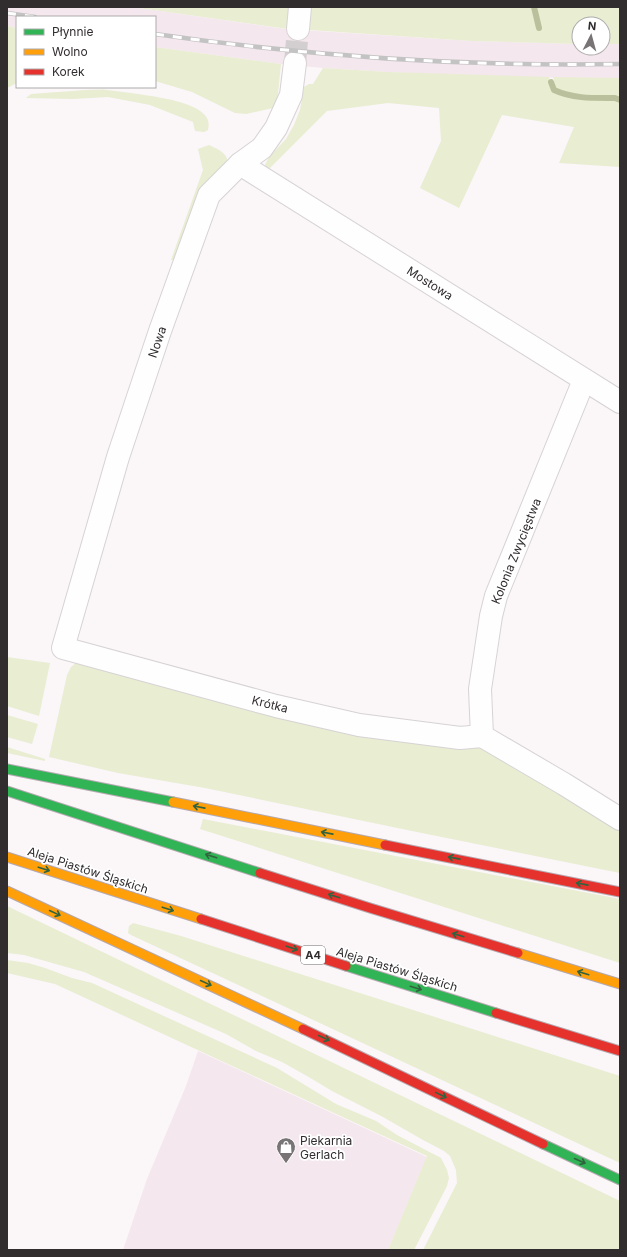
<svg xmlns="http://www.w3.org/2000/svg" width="627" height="1257" font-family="Inter,sans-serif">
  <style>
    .built { fill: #f4e7ed }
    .green { fill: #e9edd2 }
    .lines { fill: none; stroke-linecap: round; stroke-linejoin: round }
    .stream { stroke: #bbc09c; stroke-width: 6 }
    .street-tunnel { stroke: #d3ced0; stroke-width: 22; stroke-dasharray: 22 11; stroke-linecap: butt }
    .street-casing { stroke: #d7d3d4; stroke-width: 24 }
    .fast-casing { stroke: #b4a8af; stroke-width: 11 }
    .slow-casing { stroke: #b4a8af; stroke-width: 11 }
    .jam-casing { stroke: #b4a8af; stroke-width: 11 }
    .street { stroke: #fefefe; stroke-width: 22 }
    .fast { stroke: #30b455; stroke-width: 9 }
    .slow { stroke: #ff9f0a; stroke-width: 9 }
    .jam { stroke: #e5322d; stroke-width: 9 }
    .rail-casing { stroke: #c4c3c3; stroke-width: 4.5 }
    .rail { stroke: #fff; stroke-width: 3; stroke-dasharray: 9; stroke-linecap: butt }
    .oneway { stroke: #31633e }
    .labels { text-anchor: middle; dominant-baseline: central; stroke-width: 3.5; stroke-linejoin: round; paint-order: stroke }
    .shield { fill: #fff; stroke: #6f6c6d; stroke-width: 1 }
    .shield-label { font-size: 11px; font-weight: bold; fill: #312d2f }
    .street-label { font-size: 12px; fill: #312d2f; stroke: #fff }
    .poi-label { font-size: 12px; fill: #312d2f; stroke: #fff; text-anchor: start }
  </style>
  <rect width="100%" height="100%" fill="#fbf6f8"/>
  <g class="built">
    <path d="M7 7H132L286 29 472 41 579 44V48H603V44H620V78L470 77 323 68 281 64 155 47V17H17V28L7 26Z"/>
    <path d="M198 1051 427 1157 388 1250H123L147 1179 186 1086Z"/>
  </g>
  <g class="green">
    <path d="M132 7H290L288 29Z"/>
    <path d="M311 7H620V44H603V24H579V44L472 41 309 30Z"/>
    <path d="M7 26 17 28V83L7 88Z"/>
    <path d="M155 47 281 64 277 103 273 108 246 114 235 113 192 92 155 81Z"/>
    <path d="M323 68 389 72 549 77 553 91C571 101 594 99 615 100L620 101V167L559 163 574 127 502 115 459 208 420 188 441 141 439 108 388 103 327 111 265 173V165L269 157 286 139 294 125 300 110 304 87 309 84H313Z"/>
    <path d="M553 77 620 78V97L616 96 580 95 564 93 556 89Z"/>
    <path d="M86 90C93 90 100 89 107 90 118 91 128 93 138 94 155 97 217 103 208 130L204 132 195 131 193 122 150 105 108 97 73 99 26 98 31 94Z"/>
    <path d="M209 145C217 149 227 152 228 163L175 260H171L203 170 198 149Z"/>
    <path d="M7 657 50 663 39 716 7 706Z"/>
    <path d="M77 662 476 747 497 754 620 827V873L412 831 205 788 118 773 49 757 67 675 71 667Z"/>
    <path d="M7 715 38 724 32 744 7 737Z"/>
    <path d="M7 747 45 759V761L7 753Z"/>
    <path d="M203 819 620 899V963L200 829Z"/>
    <path d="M7 906 620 1201V1250H423L457 1183 456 1170 450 1156 444 1151 423 1140 383 1117 332 1091 307 1076 282 1062 256 1051 226 1034 84 972 24 955 7 953Z"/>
    <path d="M133 923 181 936 620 1076V1163L131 935 128 933 129 926Z"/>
    <path d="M7 960 28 963 45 968 72 978 92 983 277 1068 336 1104 376 1121 397 1135 441 1158 447 1170 449 1178 447 1186 414 1250H388L427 1156 55 984 7 973Z"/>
  </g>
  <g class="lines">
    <g class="stream">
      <path d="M534 7 539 28"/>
      <path d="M551 82 554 90C573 99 595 98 615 98L620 100"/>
    </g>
    <path class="street-tunnel" d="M295 63 298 29"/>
    <defs>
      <g id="street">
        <path d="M298 29 300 7"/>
        <path d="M295 63 291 95 276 128 262 148 240 164 209 195 160 331 118 457 63 648 276 706 359 725 460 738 482 736"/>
        <path d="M240 164 620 402"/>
        <path d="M482 736 480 689 491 616 496 596 584 380"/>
        <path d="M482 736 564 784 620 819"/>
      </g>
      <g id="fast">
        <path d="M7 769 173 802"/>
        <path d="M7 791 260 873"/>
        <path d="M346 966 496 1013"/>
        <path d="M543 1144 620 1180"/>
      </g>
      <g id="slow">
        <path d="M173 802 385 845"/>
        <path d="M7 857 201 919"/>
        <path d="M7 891 303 1029"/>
        <path d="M518 953 620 984"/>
      </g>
      <g id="jam">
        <path d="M385 845 620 892"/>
        <path d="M260 873 370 908 518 953"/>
        <path d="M201 919 346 966"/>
        <path d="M496 1013 620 1051"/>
        <path d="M303 1029 543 1144"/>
      </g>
    </defs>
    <use href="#street" class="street-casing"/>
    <use href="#fast" class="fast-casing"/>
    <use href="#slow" class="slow-casing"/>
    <use href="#jam" class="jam-casing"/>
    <use href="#street" class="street"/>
    <use href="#fast" class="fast"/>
    <use href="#slow" class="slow"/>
    <use href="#jam" class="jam"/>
    <defs>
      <g id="rail">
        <path d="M7 13 35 17"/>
        <path d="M155 34C308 56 465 67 620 64"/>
      </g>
    </defs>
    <use href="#rail" class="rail-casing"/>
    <use href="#rail" class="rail"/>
  </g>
  <defs><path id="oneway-shaft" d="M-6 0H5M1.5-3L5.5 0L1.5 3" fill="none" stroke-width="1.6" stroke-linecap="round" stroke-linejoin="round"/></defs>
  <g class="oneway">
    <use href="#oneway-shaft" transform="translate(199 807) rotate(-169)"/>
    <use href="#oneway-shaft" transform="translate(327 833) rotate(-169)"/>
    <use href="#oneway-shaft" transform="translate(211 856) rotate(-162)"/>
    <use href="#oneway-shaft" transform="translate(454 858) rotate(-169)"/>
    <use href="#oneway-shaft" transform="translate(44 869) rotate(18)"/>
    <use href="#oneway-shaft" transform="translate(582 884) rotate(-169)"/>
    <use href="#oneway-shaft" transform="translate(334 896) rotate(-162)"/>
    <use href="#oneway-shaft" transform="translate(168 909) rotate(18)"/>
    <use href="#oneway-shaft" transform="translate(55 913) rotate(25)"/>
    <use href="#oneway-shaft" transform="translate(458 935) rotate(-163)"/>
    <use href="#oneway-shaft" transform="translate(292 948) rotate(18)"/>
    <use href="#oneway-shaft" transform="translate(583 973) rotate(-163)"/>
    <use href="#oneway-shaft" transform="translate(206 983) rotate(25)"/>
    <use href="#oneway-shaft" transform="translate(416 988) rotate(17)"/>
    <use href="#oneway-shaft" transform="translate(324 1038) rotate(25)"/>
    <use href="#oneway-shaft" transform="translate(441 1095) rotate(26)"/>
    <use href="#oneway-shaft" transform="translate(580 1161) rotate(24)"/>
  </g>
  <defs>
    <symbol id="shop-pin" viewBox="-11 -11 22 30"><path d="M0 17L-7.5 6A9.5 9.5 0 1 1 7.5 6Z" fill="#787375" stroke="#fff"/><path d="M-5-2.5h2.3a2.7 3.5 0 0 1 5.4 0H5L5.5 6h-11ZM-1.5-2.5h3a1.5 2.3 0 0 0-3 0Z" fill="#fff"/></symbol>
  </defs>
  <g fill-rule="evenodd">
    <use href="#shop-pin" x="275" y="1136" width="22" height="30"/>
  </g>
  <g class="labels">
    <rect class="shield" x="301" y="946" width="24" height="18" rx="3"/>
    <g class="shield-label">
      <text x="313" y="955">A4</text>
    </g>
    <g class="street-label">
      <text transform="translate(430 283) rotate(32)">Mostowa</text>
      <text transform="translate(157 342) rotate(-71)">Nowa</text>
      <text transform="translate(516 551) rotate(-68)">Kolonia Zwycięstwa</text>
      <text transform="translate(270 704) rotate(14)">Krótka</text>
      <text transform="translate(88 870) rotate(18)">Aleja Piastów Śląskich</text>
      <text transform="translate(397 969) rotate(17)">Aleja Piastów Śląskich</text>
    </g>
    <g class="poi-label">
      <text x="300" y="1140">Piekarnia<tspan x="300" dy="14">Gerlach</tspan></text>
    </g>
  </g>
  <rect width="627" height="1257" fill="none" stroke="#312d2f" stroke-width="16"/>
  <rect x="16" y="16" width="140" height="72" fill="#ffffff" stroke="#adabac"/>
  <rect x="24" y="29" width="20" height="6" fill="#30b455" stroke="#adabac"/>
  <text x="52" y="36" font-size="12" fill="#312d2f">Płynnie</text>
  <rect x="24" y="49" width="20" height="6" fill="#ff9f0a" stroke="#adabac"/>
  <text x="52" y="56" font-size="12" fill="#312d2f">Wolno</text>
  <rect x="24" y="69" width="20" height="6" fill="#e5322d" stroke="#adabac"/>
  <text x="52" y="76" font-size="12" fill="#312d2f">Korek</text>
  <g transform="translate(591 36) rotate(6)"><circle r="19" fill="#ffffff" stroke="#adabac"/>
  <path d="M0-3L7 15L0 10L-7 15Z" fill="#787375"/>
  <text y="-6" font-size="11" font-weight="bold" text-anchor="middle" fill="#312d2f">N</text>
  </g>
</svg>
